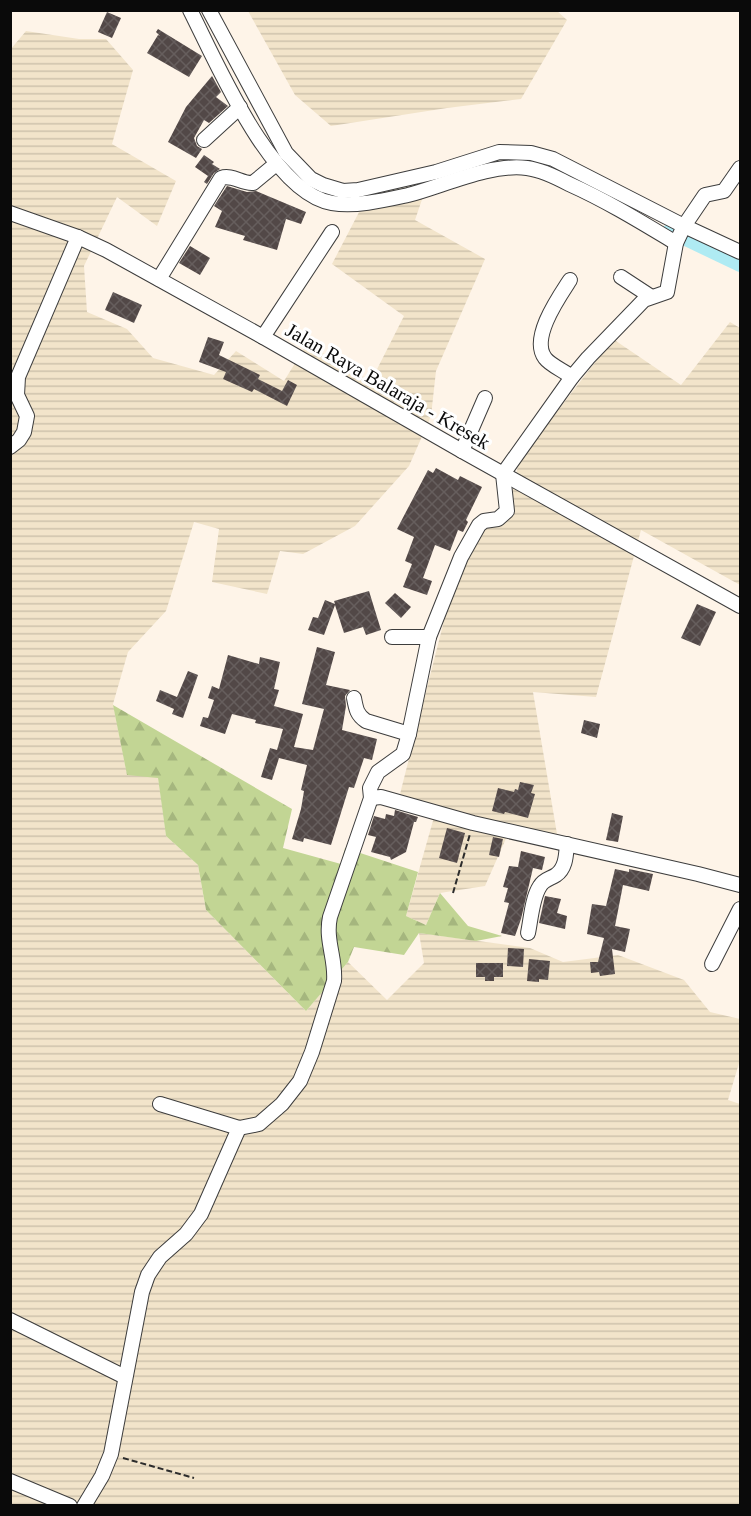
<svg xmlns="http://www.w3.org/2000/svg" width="751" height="1516" font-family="Georgia,serif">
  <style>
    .farmland { fill: url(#farmland-rules) }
    .forest { fill: url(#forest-firs) }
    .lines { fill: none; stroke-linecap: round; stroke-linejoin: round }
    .canal { stroke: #afebf3; stroke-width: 14 }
    .building { fill: url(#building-cross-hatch) }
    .minor-casing { stroke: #3d3d3d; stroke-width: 16 }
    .path { stroke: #2c2c2c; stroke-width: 2; stroke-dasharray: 6 3; stroke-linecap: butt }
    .minor { stroke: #fff; stroke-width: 14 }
    .labels { text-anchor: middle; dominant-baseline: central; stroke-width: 6; stroke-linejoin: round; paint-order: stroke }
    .street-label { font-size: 20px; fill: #0a0a0a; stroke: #fff }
  </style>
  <defs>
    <pattern id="farmland-rules" width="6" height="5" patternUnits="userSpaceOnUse" patternTransform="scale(1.5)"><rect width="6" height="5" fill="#f2e4ca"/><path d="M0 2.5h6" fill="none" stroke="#cec2ac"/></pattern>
    <pattern id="forest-firs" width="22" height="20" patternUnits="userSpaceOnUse" patternTransform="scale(1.5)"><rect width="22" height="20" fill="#c2d594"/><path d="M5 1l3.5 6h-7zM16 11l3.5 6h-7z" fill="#a5b67e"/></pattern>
    <pattern id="building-cross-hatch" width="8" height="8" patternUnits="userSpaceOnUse" patternTransform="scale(1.5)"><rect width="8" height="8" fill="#524847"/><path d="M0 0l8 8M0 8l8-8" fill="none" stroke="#665e5d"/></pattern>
  </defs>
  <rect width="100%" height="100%" fill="#fef4e8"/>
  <g class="farmland">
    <path d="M556 10 567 20 521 99 447 108 331 126 295 95 248 11Z"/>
    <path d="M26 31 79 39H106L133 70 112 144 176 181 157 226 117 197 84 266 87 312 127 329 153 358 214 375 236 351 284 381 307 344 371 381 404 316 332 264 369 193 430 176 415 220 485 259 436 371 431 416 409 466 355 526 303 554 280 551 267 594 212 582 219 529 194 522 166 611 128 652 113 704 127 774 158 777 166 836 198 865 206 910 306 1011 348 962 387 1000 424 963 419 933 530 948 563 962 618 955 684 980 710 1012 740 1019V1060L728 1100 740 1104V1505L11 1506 10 50Z"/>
    <path d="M730 322 740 328V585L641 530 596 697 533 692 557 834 512 825 485 886 440 893 426 925 406 916 436 810 400 794 448 605 479 527 506 520 519 461 613 339 681 385Z"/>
  </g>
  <path class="forest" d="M113 705 292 809 283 848 341 864 345 848 418 872 406 916 426 925 440 893 468 926 502 936 476 941 419 933 404 955 354 947 348 962 306 1011 206 910 198 865 166 836 158 778 127 775Z"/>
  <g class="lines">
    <g class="canal">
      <path d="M307 187 354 202"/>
      <path d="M669 231 740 265"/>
    </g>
  </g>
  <g class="building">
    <path d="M107 12 121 18 112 38 98 32Z"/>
    <path d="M158 29 202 56 189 77 147 53 158 35 160 36 156 32Z"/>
    <path d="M212 76 221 92 216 97 228 106 209 123 204 120 194 138 197 146 202 149 196 158 168 142 186 107Z"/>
    <path d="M204 155 214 162 212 164 220 169 214 173 207 184 204 182 208 176 195 167Z"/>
    <path d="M227 186 247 192 256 191 306 212 301 224 286 219 277 250 243 240 245 236 215 227 222 211 214 206Z"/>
    <path d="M190 246 210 258 200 275 179 263Z"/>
    <path d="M113 292 142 305 134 323 105 310Z"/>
    <path d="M208 337 224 342 219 355 260 375 258 379 282 391 288 380 297 385 287 406 254 389 252 392 223 379 226 372 199 362Z"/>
    <path d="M436 468 458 480 460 476 482 487 466 520 468 522 463 532 458 530 450 551 435 545 423 578 432 581 427 595 403 587 412 564 405 561 414 537 397 529 428 470 433 473Z"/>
    <path d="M369 591 381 630 366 635 363 627 344 633 335 605 324 635 308 630 313 617 318 618 325 600 335 604 334 601Z"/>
    <path d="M395 593 411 607 401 618 385 603Z"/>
    <path d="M697 604 716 612 700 646 681 638Z"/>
    <path d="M317 647 335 652 326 685 350 690 345 696 346 706 342 730 377 739 372 760 364 758 354 788 349 787 331 845 304 838 303 842 292 839 301 809 304 791 301 790 307 765 279 758 272 780 261 777 270 748 277 750 283 729 255 723 256 720 232 714 225 734 200 726 203 717 208 718 214 700 208 698 212 686 219 689 228 655 259 664 260 657 280 662 274 689 279 690 274 706 303 714 294 747 313 750 324 709 302 704Z"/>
    <path d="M188 671 198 675 183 718 172 714 174 709 156 701 160 690 177 697Z"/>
    <path d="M584 720 600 724 597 738 581 733Z"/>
    <path d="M520 782 534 785 531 793 535 794 528 818 505 812 504 814 492 811 498 788 514 792 515 789 518 790Z"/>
    <path d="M395 810 418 817 416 822H414L406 852 391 860 390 857 371 852 376 837 368 835 374 816 385 819 386 814 394 816Z"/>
    <path d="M612 813 623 816 618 842 606 840Z"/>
    <path d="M447 828 465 833 457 863 439 858Z"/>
    <path d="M493 837 503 839 499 857 489 855Z"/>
    <path d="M521 851 545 857 542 870 533 868 521 919 515 936 501 933 509 903 504 902 508 888 503 887 509 866 518 867Z"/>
    <path d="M615 869 629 872V869L653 874 649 891 623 885 615 926 630 929 625 952 612 949 615 974 600 976 599 972 591 973 590 962H598L604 938 587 934 592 904 606 906Z"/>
    <path d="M545 896 561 899 557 913 567 916 565 929 539 923Z"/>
    <path d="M508 948 524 949 523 967 507 966Z"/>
    <path d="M529 959 550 961 548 980 539 979V982L527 981Z"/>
    <path d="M476 963H503V977H494V981H485V977H476Z"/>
  </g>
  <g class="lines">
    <defs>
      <g id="minor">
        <path d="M190 10C216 61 271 193 332 203 356 207 385 200 408 195 443 186 491 163 527 168 542 170 556 177 569 184 607 201 641 222 676 243"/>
        <path d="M209 10 286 153 311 179 323 185 343 191 358 190 436 172 499 152 531 153 553 159 684 226 740 252"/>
        <path d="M204 140 240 107"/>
        <path d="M10 213 78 237 106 250 263 337 462 451 740 606"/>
        <path d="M621 277 650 296"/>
        <path d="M159 279 221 178C232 174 242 184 253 183L276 164"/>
        <path d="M570 280C559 297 530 338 545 358 550 365 564 371 572 377"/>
        <path d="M263 337 332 232"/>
        <path d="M10 447 19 440 24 432 27 416 17 395 18 377 78 237"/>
        <path d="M462 451 485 398"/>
        <path d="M392 637H429"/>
        <path d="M354 698C356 709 357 715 366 721L409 734"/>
        <path d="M371 798 381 797 473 823 698 874 740 885"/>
        <path d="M528 933C531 919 532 898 540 886 544 879 550 879 556 875 566 868 566 855 567 844"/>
        <path d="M712 964 740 909"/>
        <path d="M160 1104 239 1128 259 1124 282 1104 300 1081 312 1052 334 981C336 959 325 940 330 917L371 798 370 788 378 772 403 754 409 734 429 637 461 557 479 525 484 521 498 519 507 511 503 474 572 377 588 358 644 300 667 292 676 243 684 226 705 195 724 191 740 168"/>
        <path d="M10 1320 125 1377"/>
        <path d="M10 1481 70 1506"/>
        <path d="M84 1506 102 1476 111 1454 142 1292 148 1275 160 1257 186 1234 201 1214 239 1128"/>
      </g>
    </defs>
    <use href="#minor" class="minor-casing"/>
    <g class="path">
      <path d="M453 893 470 834"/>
      <path d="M123 1458 194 1478"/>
    </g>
    <use href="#minor" class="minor"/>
  </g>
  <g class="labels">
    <g class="street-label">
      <text transform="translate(388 386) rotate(30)">Jalan Raya Balaraja - Kresek</text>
    </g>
  </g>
  <rect width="751" height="1516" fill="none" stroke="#0a0a0a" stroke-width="24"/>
</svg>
